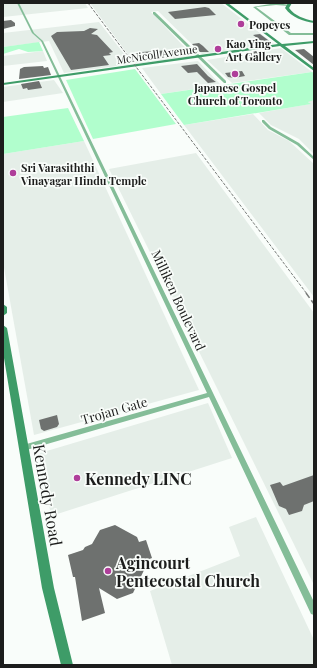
<svg xmlns="http://www.w3.org/2000/svg" width="317" height="668" font-family="'Playfair Display',serif">
  <style>
    .built { fill: #e5eee8 }
    .green { fill: #b1fecd }
    .building { fill: #6e716f }
    .lines { fill: none; stroke-linecap: round; stroke-linejoin: round }
    .street { fill: #84bd98; fill-rule: evenodd }
    .secondary { fill: #3e9c68; fill-rule: evenodd }
    .rail-far1 { stroke: #777a78; stroke-width: 1; stroke-dasharray: 3 1.5; stroke-linecap: butt }
    .rail { stroke: #777a78; stroke-width: 1.5; stroke-dasharray: 6 3; stroke-linecap: butt }
    .poi-dot { fill: #af3e9a; stroke: #f9fdfa; stroke-width: 1.5 }
    .labels { text-anchor: middle; dominant-baseline: central; stroke-width: 3.5; stroke-linejoin: round; paint-order: stroke }
    .far-poi-label { font-size: 11px; font-weight: bold; fill: #1c1d1c; stroke: #f9fdfa; text-anchor: start }
    .far-street-label { font-size: 11px; fill: #1c1d1c; stroke: #f9fdfa }
    .street-label { font-size: 13px; fill: #1c1d1c; stroke: #f9fdfa }
    .near-poi-label { font-size: 16px; font-weight: bold; fill: #1c1d1c; stroke: #f9fdfa; text-anchor: start }
    .near-street-label { font-size: 16px; fill: #1c1d1c; stroke: #f9fdfa }
  </style>
  <rect width="100%" height="100%" fill="#f9fdfa"/>
  <g class="built">
    <path d="M3 3H85L88 8 3 17Z"/>
    <path d="M90 3H221L274 44 202 54 158 11 151 12 193 56 135 64Z"/>
    <path d="M99 22 132 64 64 73 49 41 3 47V33Z"/>
    <path d="M281 48 312 72 232 83 207 60Z"/>
    <path d="M43 51 47 61 3 66V56Z"/>
    <path d="M198 61 221 85 161 94 142 68Z"/>
    <path d="M54 80 63 93 3 102V87Z"/>
    <path d="M314 100V154L299 139 271 125 259 113 310 104 308 101Z"/>
    <path d="M253 114 268 130 289 141 314 164V297L184 125Z"/>
    <path d="M84 141 199 390 34 435 3 262V154Z"/>
    <path d="M196 153 314 313V585L109 169Z"/>
    <path d="M208 403 232 458 51 516 40 453Z"/>
    <path d="M256 517 314 640V665H172L150 591 240 556 229 527Z"/>
  </g>
  <g class="green">
    <path d="M39 42 43 51 28 52 19 49 3 54V47Z"/>
    <path d="M135 69 176 124 93 139 66 80Z"/>
    <path d="M312 72 314 73V100L308 102 311 104 184 125 161 94Z"/>
    <path d="M68 108 84 141 3 154V117Z"/>
  </g>
  <g class="building">
    <path d="M205 7 209 8 216 15 175 19 168 12Z"/>
    <path d="M11 20 15 23V26L3 29V21Z"/>
    <path d="M90 28 98 29 91 34 97 35 113 52 109 53 111 55 103 56 109 65 71 70 51 36 57 32 84 31Z"/>
    <path d="M260 34 268 40 271 43 265 44 253 35Z"/>
    <path d="M199 43 203 46 209 52H200L192 44Z"/>
    <path d="M184 49 189 54 149 59 142 52Z"/>
    <path d="M304 49 314 57V65L295 50Z"/>
    <path d="M256 51 265 59 257 60 246 54Z"/>
    <path d="M197 64 208 76 216 82 208 83 197 72 188 73 181 66Z"/>
    <path d="M43 66 44 68 48 67 51 75 19 79 20 69 24 67Z"/>
    <path d="M242 71 245 76 234 78 228 77 225 73Z"/>
    <path d="M39 81 42 88 28 90 27 88 23 89 21 84Z"/>
    <path d="M57 415 59 424 57 427 44 431 41 429 39 420Z"/>
    <path d="M314 475V501L304 505 302 511 289 515 286 509 279 506 270 485 280 482 283 486Z"/>
    <path d="M115 525 137 537 139 542 146 540 152 558 144 561 146 566 133 593 117 599 99 588 105 613 82 621 75 577H73L68 555 83 550 85 547 92 544 100 530Z"/>
  </g>
  <g class="lines">
    <g class="street">
      <path d="M17 3H19L34 33 43 41 314 602V615L311 614 209 397 23 451 21 450 20 448 21 446 23 445 207 393 41 41 32 33Z"/>
      <path d="M276 3 290 5 289 6 276 5 256 7 291 33H314V35H289L253 7Z"/>
      <path d="M153 12H155L226 81V83H224L153 14Z"/>
      <path d="M262 120H264L271 127 299 143 314 157V160L297 145 269 129 262 122Z"/>
    </g>
    <g class="secondary">
      <path d="M224 3H228L282 44 314 41V43L285 46 314 68V71L280 46 3 85V83L278 44Z"/>
      <path d="M288 3H292L289 8C295 16 304 19 314 21V23C303 21 292 18 285 8Z"/>
      <path d="M3 304 7 307V313L3 316Z"/>
      <path d="M3 325 7 328 54 588 73 665H61L42 588 3 352Z"/>
    </g>
    <path class="rail-far1" d="M88 3 307 294"/>
    <path class="rail" d="M306 293 314 304"/>
  </g>
  <g class="poi-dot">
    <circle cx="241" cy="24" r="4"/>
    <circle cx="218" cy="49" r="4"/>
    <circle cx="235" cy="74" r="4"/>
    <circle cx="13" cy="173" r="4"/>
    <circle cx="77" cy="478" r="4"/>
    <circle cx="108" cy="571" r="4"/>
  </g>
  <g class="labels">
    <g class="far-poi-label">
      <text x="249" y="24">Popeyes</text>
      <text x="226" y="43">Kao Ying<tspan x="226" dy="13">Art Gallery</tspan></text>
      <text x="235" y="87" text-anchor="middle">Japanese Gospel<tspan x="235" dy="13">Church of Toronto</tspan></text>
      <text x="21" y="167">Sri Varasiththi<tspan x="21" dy="13">Vinayagar Hindu Temple</tspan></text>
    </g>
    <g class="far-street-label">
      <text transform="translate(157 54) rotate(-8)">McNicoll Avenue</text>
    </g>
    <g class="street-label">
      <text transform="translate(179 300) rotate(65)">Milliken Boulevard</text>
      <text transform="translate(114 410) rotate(-16)">Trojan Gate</text>
    </g>
    <g class="near-poi-label">
      <text x="85" y="478">Kennedy LINC</text>
      <text x="116" y="562">Agincourt<tspan x="116" dy="18">Pentecostal Church</tspan></text>
    </g>
    <g class="near-street-label">
      <text transform="translate(48 495) rotate(80)">Kennedy Road</text>
    </g>
  </g>
  <rect width="317" height="668" fill="none" stroke="#1c1d1c" stroke-width="8"/>
</svg>
